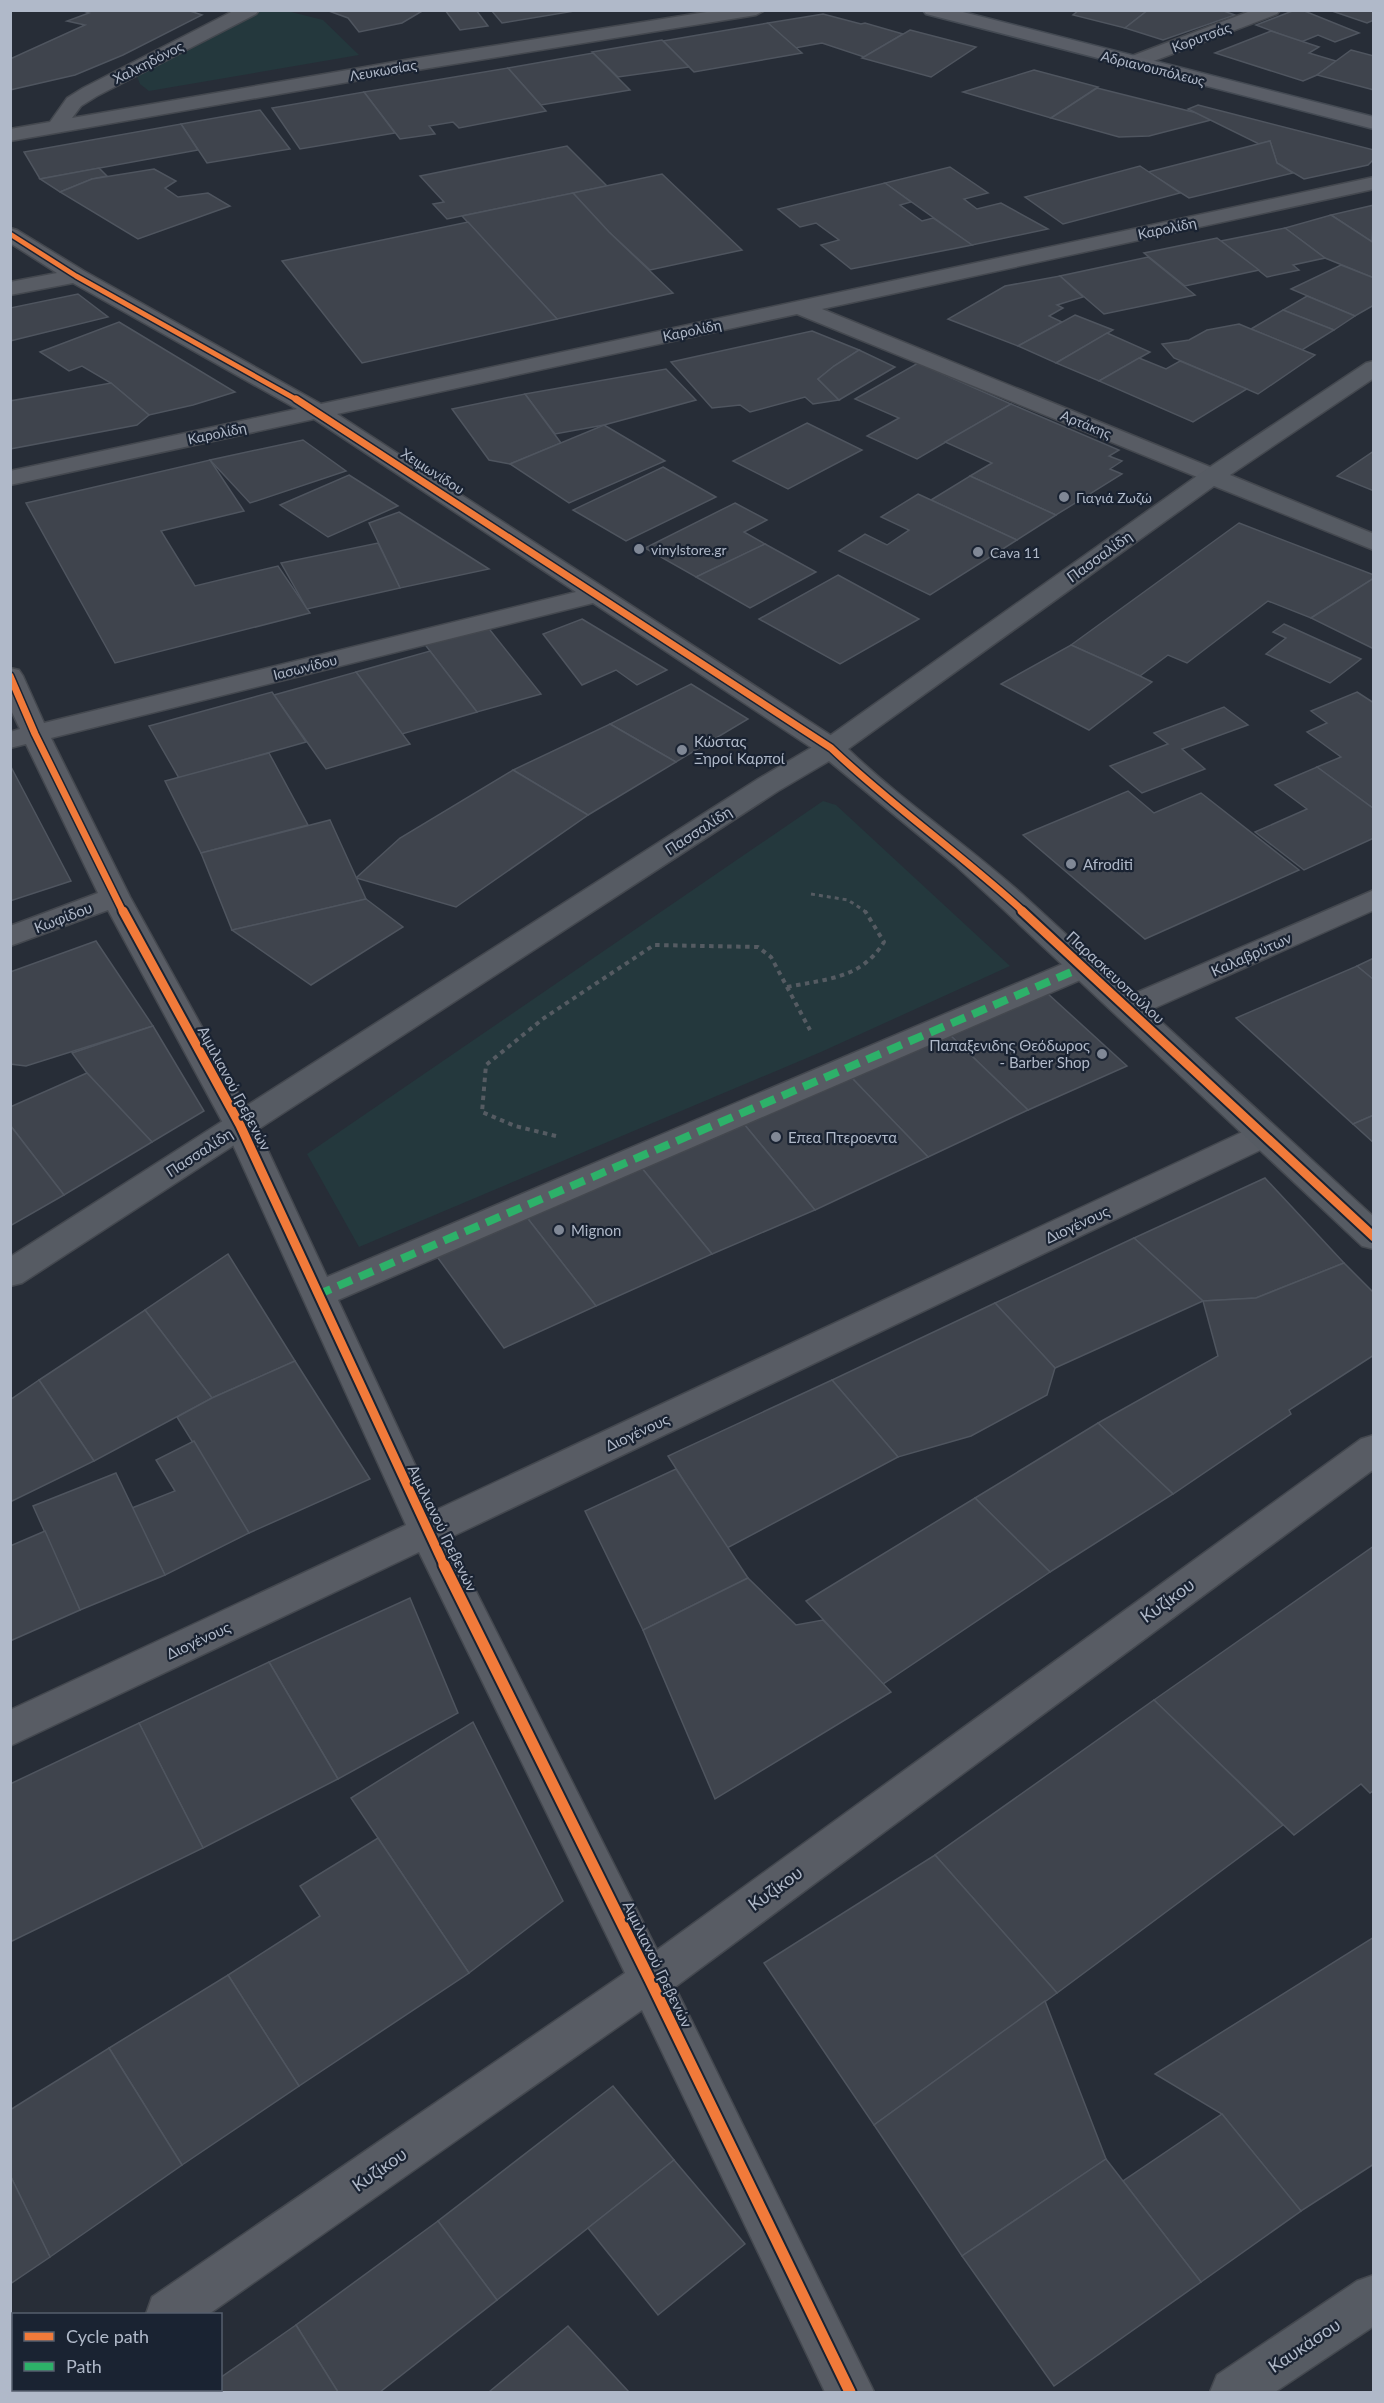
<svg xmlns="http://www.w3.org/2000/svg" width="1384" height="2403" font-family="Lato,sans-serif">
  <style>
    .green { fill: #24383d }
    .building { fill: #3f444d; stroke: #4f555f; stroke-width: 1.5 }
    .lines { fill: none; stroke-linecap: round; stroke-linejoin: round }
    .street-casing { stroke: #44484f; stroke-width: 3 }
    .secondary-casing { stroke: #44484f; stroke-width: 3 }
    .primary-casing { stroke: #444a53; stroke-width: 3 }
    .path-far1 { stroke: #555b62; stroke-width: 3; stroke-dasharray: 4 4; stroke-linecap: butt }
    .path { stroke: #555b62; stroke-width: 4; stroke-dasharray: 4.5 4.5; stroke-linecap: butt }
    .street { fill: #585c64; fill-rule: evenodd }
    .secondary { fill: #565b63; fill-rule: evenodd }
    .primary { fill: #5a5e67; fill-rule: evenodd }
    .quiet { stroke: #2db169; stroke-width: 8; stroke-dasharray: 15 8; stroke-linecap: butt }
    .cycleway-far3-casing { stroke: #1a2332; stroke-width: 8 }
    .cycleway-far2-casing { stroke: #1a2332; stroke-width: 10 }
    .cycleway-far1-casing { stroke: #1a2332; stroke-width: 13 }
    .cycleway-casing { stroke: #1a2332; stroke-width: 15 }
    .cycleway-far3 { stroke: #f17a3a; stroke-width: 5 }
    .cycleway-far2 { stroke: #f17a3a; stroke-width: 7 }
    .cycleway-far1 { stroke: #f17a3a; stroke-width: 9 }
    .cycleway { stroke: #f17a3a; stroke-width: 11 }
    .poi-dot { fill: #808896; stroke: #1a2332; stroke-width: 2 }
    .labels { text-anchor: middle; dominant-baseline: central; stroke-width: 4.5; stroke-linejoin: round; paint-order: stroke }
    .far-street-label { font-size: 14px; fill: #b0b9c9; stroke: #1a2332 }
    .far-poi-label { font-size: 14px; fill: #b0b9c9; stroke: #1a2332; text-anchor: start }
    .street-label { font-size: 15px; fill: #b0b9c9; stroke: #1a2332 }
    .poi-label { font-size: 15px; fill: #b0b9c9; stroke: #1a2332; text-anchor: start }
    .near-street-label { font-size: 18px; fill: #b0b9c9; stroke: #1a2332 }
  </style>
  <rect width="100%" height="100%" fill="#272d37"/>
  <g class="green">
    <path d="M261 11H287L323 20 359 55 149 91 140 84 136 74Z"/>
    <path d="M823 801 836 805 1010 966 821 1052 359 1247 307 1154Z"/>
  </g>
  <g class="building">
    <path d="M81 10H187L202 15 123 55 75 75 10 90V59L85 25 67 21 89 13Z"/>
    <path d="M326 10H424L402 23 359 32 348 18Z"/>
    <path d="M445 10H476L488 26 460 30Z"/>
    <path d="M491 10H573L575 11 502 23Z"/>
    <path d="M1079 10H1148L1125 28 1073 15Z"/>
    <path d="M1148 10H1221L1235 15 1163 40 1125 28Z"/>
    <path d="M1295 10H1302L1359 33 1335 42 1318 35 1301 42 1256 25Z"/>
    <path d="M1329 10H1374V20L1367 23Z"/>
    <path d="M823 14 861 24 865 23 903 34 864 57 822 43 795 48 768 23Z"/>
    <path d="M768 23 802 53 694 72 663 41Z"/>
    <path d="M910 30 976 47 931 77 862 58Z"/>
    <path d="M1271 31 1319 47 1309 53 1336 61 1317 75 1303 81 1215 53Z"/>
    <path d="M662 40 689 67 618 77 592 52Z"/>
    <path d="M1351 50 1374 56V90L1317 75Z"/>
    <path d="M593 53 630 90 541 105 508 68Z"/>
    <path d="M508 68 546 111 459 128 453 122 429 126 435 134 400 139 364 92Z"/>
    <path d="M1034 70 1098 87 1051 118 963 92Z"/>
    <path d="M1097 88 1197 113 1211 120 1149 136 1119 137 1051 118Z"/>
    <path d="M364 92 395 133 300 149 272 108Z"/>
    <path d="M1198 105 1374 150V159L1368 165 1304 179 1277 163 1270 141 1259 144 1188 109Z"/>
    <path d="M260 110 290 149 207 163 181 124Z"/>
    <path d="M181 124 198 150 40 179 24 152Z"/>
    <path d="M1270 141 1277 163 1293 173 1189 198 1148 172Z"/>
    <path d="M567 146 607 186 447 219 433 204 444 202 420 176Z"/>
    <path d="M1140 166 1180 193 1063 224 1025 197Z"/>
    <path d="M950 167 988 193 964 199 977 209 1001 203 1048 229 972 245 885 183Z"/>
    <path d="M99 168 107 176 92 179 60 192 40 179Z"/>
    <path d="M154 169 176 181 165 188 178 197 208 193 230 206 138 239 60 192 92 179Z"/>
    <path d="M662 174 742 250 650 270 609 232 573 193Z"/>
    <path d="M885 183 911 202 900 205 922 221 933 218 972 245 851 269 821 245 839 240 816 223 800 227 778 209Z"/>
    <path d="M573 193 609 232 673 293 557 319 462 216Z"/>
    <path d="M1374 205 1372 242 1331 215Z"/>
    <path d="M1331 215 1374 243V278L1325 258 1285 228Z"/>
    <path d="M468 222 557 319 362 363 282 261Z"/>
    <path d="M1285 228 1325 258 1293 265 1299 270 1267 277 1221 241Z"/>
    <path d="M1217 238 1259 270 1185 286 1144 253Z"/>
    <path d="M1148 257 1195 295 1104 314 1060 276Z"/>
    <path d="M1341 265 1374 278V305L1355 316 1291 289Z"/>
    <path d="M1060 276 1083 297 1057 305 1063 308 1049 316 1062 322 1018 346 948 319 1005 286Z"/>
    <path d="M78 294 108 317 10 341V308Z"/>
    <path d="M1307 296 1355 316 1334 330 1283 310Z"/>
    <path d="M1283 310 1334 330 1302 350 1251 329Z"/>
    <path d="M1075 315 1113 330 1056 363 1018 346Z"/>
    <path d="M119 322 235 392 193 405 149 415 111 383 82 366 69 371 40 352Z"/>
    <path d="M1239 324 1251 329 1315 355 1258 394 1174 358 1162 344 1189 340 1207 330Z"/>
    <path d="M812 331 859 350 834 366 818 379 839 400 813 404 805 397 750 412 740 405 712 408 671 362Z"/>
    <path d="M1107 333 1150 352 1099 381 1056 363Z"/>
    <path d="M859 350 895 367 839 400 818 379 834 366Z"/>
    <path d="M1139 358 1166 369 1180 361 1247 389 1193 422 1099 381Z"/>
    <path d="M918 363 1011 404 917 459 867 436 899 418 855 399Z"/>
    <path d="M666 369 696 400 604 425 555 434 525 394Z"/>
    <path d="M111 383 149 415 137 425 10 449V401Z"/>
    <path d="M525 394 561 443 510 464 489 460 452 409Z"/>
    <path d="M1011 404 1119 450 1109 456 1122 461 1110 469 1122 474 1056 515 970 476 992 463 945 442Z"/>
    <path d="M807 423 862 450 788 489 733 461Z"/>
    <path d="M604 425 665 461 569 503 510 464Z"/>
    <path d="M303 440 346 471 250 503 210 460Z"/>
    <path d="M1374 451V491L1337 476Z"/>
    <path d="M210 460 244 511 161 531 195 586 278 566 310 613 115 663 26 503Z"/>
    <path d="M663 467 716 497 626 541 573 510Z"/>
    <path d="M349 475 398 506 328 537 280 505Z"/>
    <path d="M970 476 1056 515 1017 540 931 500Z"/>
    <path d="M918 494 931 500 1017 540 930 595 839 551 865 534 887 545 909 530 881 517Z"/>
    <path d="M735 503 767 520 744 532 765 544 696 577 645 548Z"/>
    <path d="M399 512 489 569 400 588 369 523Z"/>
    <path d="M1239 523 1374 575V578L1311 618 1268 601 1187 663 1168 655 1140 676 1071 645Z"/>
    <path d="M378 543 400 588 307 609 281 563Z"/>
    <path d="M765 544 816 572 750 608 696 577Z"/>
    <path d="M838 575 919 619 840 664 759 619Z"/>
    <path d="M1374 578V649L1311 618Z"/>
    <path d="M582 619 667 670 637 685 616 670 582 685 543 634Z"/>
    <path d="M1284 624 1361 659 1330 683 1266 654 1286 638 1273 632Z"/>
    <path d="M486 625 541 694 477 712 423 642Z"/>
    <path d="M1071 645 1140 676 1152 682 1089 730 1001 684Z"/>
    <path d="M430 651 477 712 402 734 356 672Z"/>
    <path d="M356 672 410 744 326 769 274 695Z"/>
    <path d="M691 684 748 719 676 762 610 724Z"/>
    <path d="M272 692 306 742 179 778 149 726Z"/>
    <path d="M1357 692 1374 703V809L1317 767 1341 757 1307 732 1327 723 1311 711Z"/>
    <path d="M1224 707 1248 725 1182 749 1205 769 1142 793 1110 766 1168 744 1154 733Z"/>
    <path d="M610 724 676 762 588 815 513 770Z"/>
    <path d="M269 753 308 825 201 853 165 781Z"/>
    <path d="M10 765 71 881 10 901Z"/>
    <path d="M1317 767 1374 809V838L1304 870 1255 832 1307 809 1275 785Z"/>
    <path d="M513 770 588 815 456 907 356 878 400 838Z"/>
    <path d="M1128 791 1154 813 1201 793 1299 870 1145 939 1023 835Z"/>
    <path d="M330 820 366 899 232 930 201 853Z"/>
    <path d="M366 899 403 927 311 985 232 930Z"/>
    <path d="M96 941 153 1026 26 1066 10 1064V972Z"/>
    <path d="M1374 958V980L1357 966Z"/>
    <path d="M1357 966 1374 980V1115L1353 1124 1236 1018Z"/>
    <path d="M1047 993 1127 1066 1028 1110 950 1035Z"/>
    <path d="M153 1026 204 1111 152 1142 87 1073 72 1053Z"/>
    <path d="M950 1035 1028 1110 928 1157 851 1077Z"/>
    <path d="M87 1073 152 1142 64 1195 10 1125V1107Z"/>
    <path d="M851 1077 928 1157 815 1210 744 1124Z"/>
    <path d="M1374 1115V1143L1353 1124Z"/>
    <path d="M744 1124 815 1210 712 1254 641 1167Z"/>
    <path d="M10 1125 64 1195 10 1226Z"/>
    <path d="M641 1167 712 1254 596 1306 525 1215Z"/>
    <path d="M1265 1178 1344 1263 1256 1298 1203 1301 1134 1238Z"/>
    <path d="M525 1215 596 1306 504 1348 435 1254Z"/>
    <path d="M1134 1238 1203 1301 1055 1368 995 1303Z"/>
    <path d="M228 1254 295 1361 212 1398 145 1310Z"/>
    <path d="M1344 1263 1374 1293V1355L1289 1410 1291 1414 1173 1494 1098 1423 1218 1356 1203 1301 1256 1298Z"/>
    <path d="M995 1303 1055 1368 1047 1395 971 1436 898 1457 832 1380Z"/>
    <path d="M145 1310 212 1398 94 1461 39 1380Z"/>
    <path d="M295 1361 370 1479 249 1533 177 1417 212 1398Z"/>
    <path d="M39 1380 94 1461 10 1502V1400Z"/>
    <path d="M832 1380 898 1457 727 1548 668 1456Z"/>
    <path d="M1098 1423 1173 1494 1050 1572 975 1498Z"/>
    <path d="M194 1441 249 1533 165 1575 132 1508 175 1491 156 1460Z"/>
    <path d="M676 1469 748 1578 643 1630 585 1511Z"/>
    <path d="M116 1473 165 1575 80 1610 33 1506Z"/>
    <path d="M975 1498 1050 1572 883 1684 806 1601Z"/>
    <path d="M45 1531 80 1610 10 1641V1546Z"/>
    <path d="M1374 1546V1790L1370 1793 1361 1784 1294 1835 1154 1700Z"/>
    <path d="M748 1578 796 1625 823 1620 891 1692 715 1799 643 1630Z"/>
    <path d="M410 1598 458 1713 338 1779 269 1662Z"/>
    <path d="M269 1662 338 1779 203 1848 139 1723Z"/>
    <path d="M1154 1700 1283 1825 1057 1993 935 1855Z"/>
    <path d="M473 1722 563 1901 469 1973 351 1798Z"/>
    <path d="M139 1723 203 1848 10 1942V1784Z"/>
    <path d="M378 1838 469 1973 299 2086 228 1975 320 1916 300 1886Z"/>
    <path d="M935 1855 1057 1993 874 2125 764 1963Z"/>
    <path d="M1374 1937V2164L1301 2211 1222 2114 1155 2074Z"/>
    <path d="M228 1975 299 2086 182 2165 109 2048Z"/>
    <path d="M1045 2001 1106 2159 962 2256 874 2125Z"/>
    <path d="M109 2048 182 2165 50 2257 10 2175V2110Z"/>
    <path d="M613 2086 674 2160 497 2300 438 2221Z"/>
    <path d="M1222 2114 1301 2211 1201 2282 1123 2181Z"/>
    <path d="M1106 2159 1201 2282 1054 2386 962 2256Z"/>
    <path d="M674 2160 745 2244 658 2315 588 2228Z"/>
    <path d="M10 2175 50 2257 10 2284Z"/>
    <path d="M438 2221 497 2300 380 2392H338L296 2325Z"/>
    <path d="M296 2325 338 2392H199L203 2390H220V2378Z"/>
    <path d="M568 2326 629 2392H489Z"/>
  </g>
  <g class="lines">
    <defs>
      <g id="street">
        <path d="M235 10H259L256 14 97 96 81 106 72 118 417 58 719 10H765L756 15 417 70 10 141V129L50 122 67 98 83 88Z"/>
        <path d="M1253 10H1280L1277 14 1138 67H1124L1122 63 1124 59Z"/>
        <path d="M1374 177V189L822 309 1220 471 1224 476 1220 481 1212 483 797 314 337 414 841 742 845 748 841 754 831 756 821 754 593 603 51 738 130 897 256 1125 327 1277 1072 960 1083 957 1094 960 1098 967 1094 974 338 1300 436 1510 1253 1127 1264 1124 1275 1127 1280 1135 1275 1143 449 1538 657 1950 1361 1439 1374 1435V1469L675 1987 874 2392H825L642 2010 209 2314H146L152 2297 625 1973 419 1552 10 1746V1710L406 1525 224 1125 108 910 10 946V926L98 893 26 744 10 748V732L20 729 10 708V668L19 670 23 676 44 723 576 592 314 419 10 485V471L297 409 73 283 10 295V282L57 273 10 243V228L17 230 84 271 321 404Z"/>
        <path d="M1374 890V910L1139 1015 1128 1018 1117 1015 1113 1008 1117 1001Z"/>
        <path d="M33 2390H85L84 2392H32Z"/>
      </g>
      <g id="secondary">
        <path d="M1374 361V378L1230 475 1374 534V550L1214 486 848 749C902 801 966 844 1022 894L1374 1217V1249L1362 1246 1002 908 955 865 829 761 778 791 22 1283 10 1286V1257L758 779 821 742 1204 471 1366 363Z"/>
        <path d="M1374 2275V2326L1275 2392H1210L1217 2375 1357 2281Z"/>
      </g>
      <path id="primary" d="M923 10H955L1374 117V129L926 14Z"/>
    </defs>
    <use href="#street" class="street-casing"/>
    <use href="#secondary" class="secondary-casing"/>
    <use href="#primary" class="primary-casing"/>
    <path class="path-far1" d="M811 894 848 900 866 912"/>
    <g class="path">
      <path d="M787 987C826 979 861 979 884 942L865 911"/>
      <path d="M556 1136 515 1126 482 1112 486 1065 544 1018 654 945 758 947 771 957 810 1030"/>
    </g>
    <use href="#street" class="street"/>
    <use href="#secondary" class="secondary"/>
    <use href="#primary" class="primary"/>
    <path class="quiet" d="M317 1295 1083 967"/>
    <defs>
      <path id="cycleway-far3" d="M10 234 76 276 299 401"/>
      <g id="cycleway-far2">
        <path d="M296 399 831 748C892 806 962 855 1024 912"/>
        <path d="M10 676 35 734 123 912"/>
      </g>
      <g id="cycleway-far1">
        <path d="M123 911 240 1125 445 1567"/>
        <path d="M1022 911 1374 1237"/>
      </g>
      <path id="cycleway" d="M444 1565 650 1980 850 2392"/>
    </defs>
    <use href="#cycleway-far3" class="cycleway-far3-casing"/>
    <use href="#cycleway-far2" class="cycleway-far2-casing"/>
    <use href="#cycleway-far1" class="cycleway-far1-casing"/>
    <use href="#cycleway" class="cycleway-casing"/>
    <use href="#cycleway-far3" class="cycleway-far3"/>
    <use href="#cycleway-far2" class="cycleway-far2"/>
    <use href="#cycleway-far1" class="cycleway-far1"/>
    <use href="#cycleway" class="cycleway"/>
  </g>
  <g class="poi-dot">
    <circle cx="1064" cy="497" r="6"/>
    <circle cx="639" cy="549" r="6"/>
    <circle cx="978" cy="552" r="6"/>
    <circle cx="682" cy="750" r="6"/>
    <circle cx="1071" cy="864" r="6"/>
    <circle cx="1102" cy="1054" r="6"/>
    <circle cx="776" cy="1137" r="6"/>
    <circle cx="559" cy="1230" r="6"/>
  </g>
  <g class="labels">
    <g class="far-street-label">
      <text transform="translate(1201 37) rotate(-20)">Κορυτσάς</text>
      <text transform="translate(148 62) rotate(-27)">Χαλκηδόνος</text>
      <text transform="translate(1153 68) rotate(14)">Αδριανουπόλεως</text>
      <text transform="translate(383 70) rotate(-10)">Λευκωσίας</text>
      <text transform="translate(1167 228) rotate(-12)">Καρολίδη</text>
      <text transform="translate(692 330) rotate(-12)">Καρολίδη</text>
      <text transform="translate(1086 424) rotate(22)">Αρτάκης</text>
      <text transform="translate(217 433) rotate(-12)">Καρολίδη</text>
      <text transform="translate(433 471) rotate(33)">Χειμωνίδου</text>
      <text transform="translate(305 667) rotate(-14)">Ιασωνίδου</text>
    </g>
    <g class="far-poi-label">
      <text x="1076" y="497">Γιαγιά Ζωζώ</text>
      <text x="651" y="549">vinylstore.gr</text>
      <text x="990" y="552">Cava 11</text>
    </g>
    <g class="street-label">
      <text transform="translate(1099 556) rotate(-36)">Πασσαλίδη</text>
      <text transform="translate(698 830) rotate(-33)">Πασσαλίδη</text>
      <text transform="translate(63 917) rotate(-21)">Κωφίδου</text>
      <text transform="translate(1251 954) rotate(-24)">Καλαβρύτων</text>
      <text transform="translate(1116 977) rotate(43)">Παρασκευοπούλου</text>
      <text transform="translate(235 1088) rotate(62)">Αιμιλιανού Γρεβενών</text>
      <text transform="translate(199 1152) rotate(-33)">Πασσαλίδη</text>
      <text transform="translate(1077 1224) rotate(-25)">Διογένους</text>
      <text transform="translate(637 1432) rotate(-25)">Διογένους</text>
      <text transform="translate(443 1528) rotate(64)">Αιμιλιανού Γρεβενών</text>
      <text transform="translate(198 1640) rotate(-25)">Διογένους</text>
      <text transform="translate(658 1964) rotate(64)">Αιμιλιανού Γρεβενών</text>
    </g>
    <g class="poi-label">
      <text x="694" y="741">Κώστας<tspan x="694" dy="17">Ξηροί Καρποί</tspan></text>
      <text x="1083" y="864">Afroditi</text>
      <text x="1090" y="1045" text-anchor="end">Παπαξενιδης Θεόδωρος<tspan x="1090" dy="17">- Barber Shop</tspan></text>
      <text x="788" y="1137">Επεα Πτεροεντα</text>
      <text x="571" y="1230">Mignon</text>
    </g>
    <g class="near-street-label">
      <text transform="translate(1167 1600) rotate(-36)">Κυζίκου</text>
      <text transform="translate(775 1888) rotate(-36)">Κυζίκου</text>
      <text transform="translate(379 2169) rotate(-35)">Κυζίκου</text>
      <text transform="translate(1304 2345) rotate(-34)">Καυκάσου</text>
    </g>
  </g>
  <rect width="1384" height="2403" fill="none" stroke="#b0b9c9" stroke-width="24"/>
  <rect x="12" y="2313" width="210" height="78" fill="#1a2332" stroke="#565f6e" stroke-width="1.5"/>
  <rect x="24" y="2332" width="30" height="9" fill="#f17a3a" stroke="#565f6e" stroke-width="1.5"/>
  <text x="66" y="2343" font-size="18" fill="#b0b9c9">Cycle path</text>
  <rect x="24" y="2362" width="30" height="9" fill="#2db169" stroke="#565f6e" stroke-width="1.5"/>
  <text x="66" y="2373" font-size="18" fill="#b0b9c9">Path</text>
</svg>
